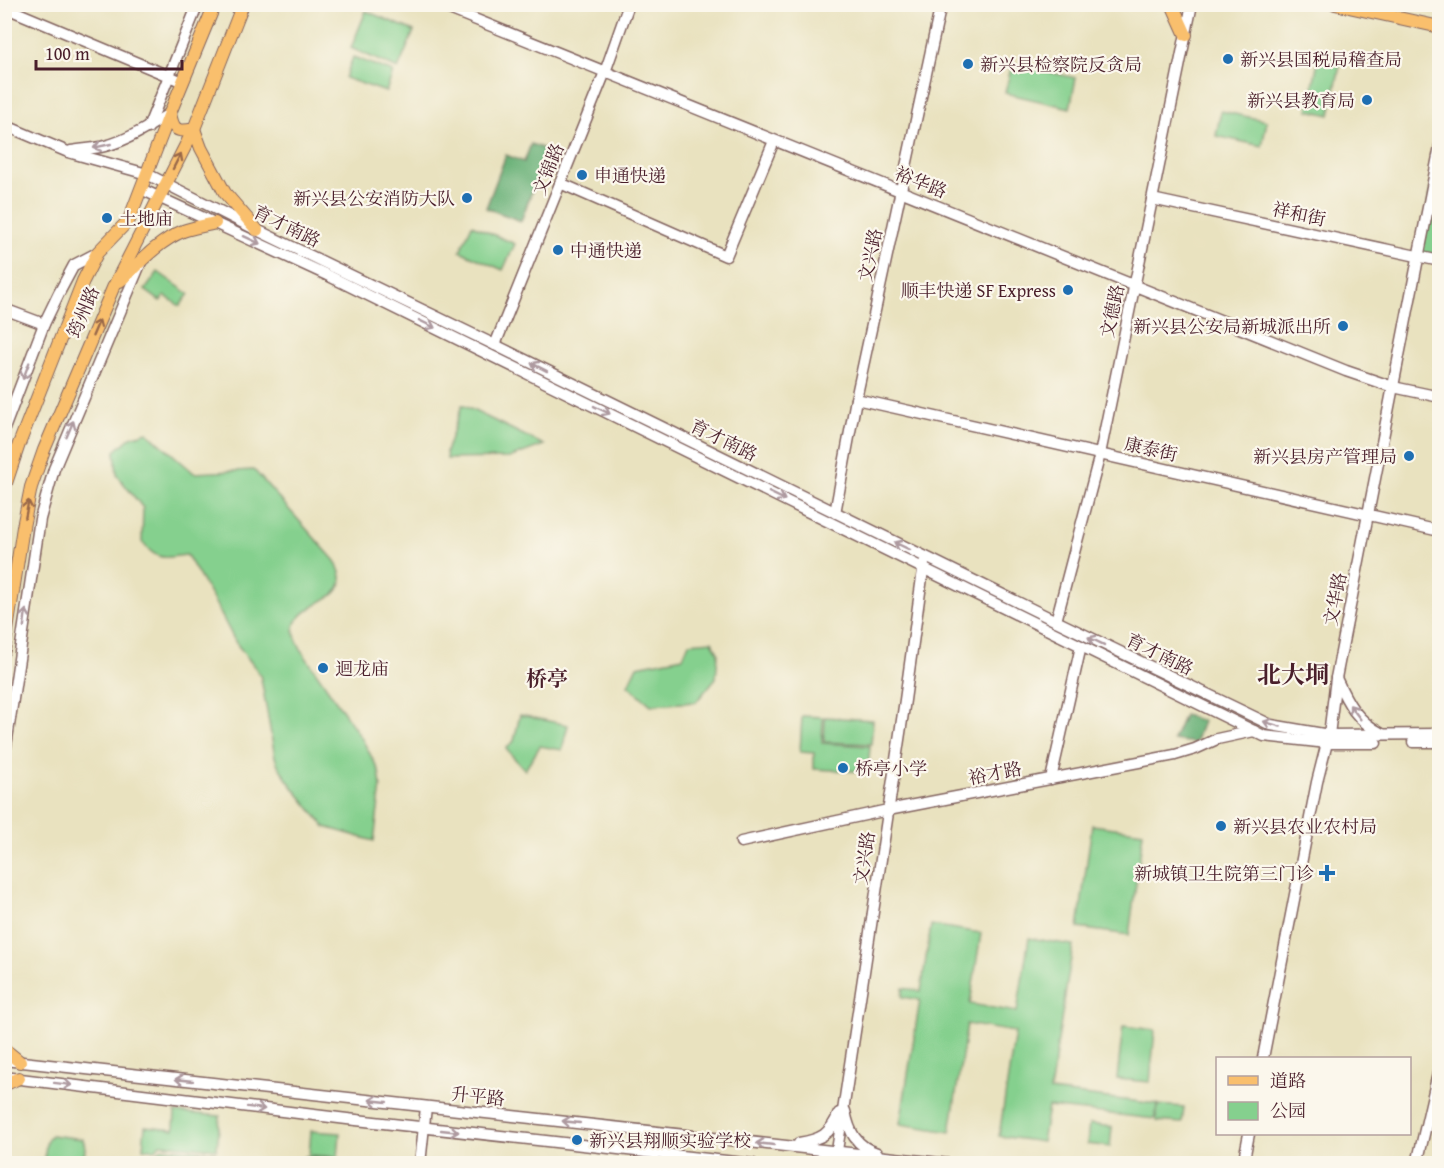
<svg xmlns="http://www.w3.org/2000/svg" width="1444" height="1168" font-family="'Gentium Book Plus','Noto Serif SC',serif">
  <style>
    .green { fill: #85d08e; stroke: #68785c; stroke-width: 1.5 }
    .forest { fill: #6cb279; stroke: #5b6852; stroke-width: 1.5 }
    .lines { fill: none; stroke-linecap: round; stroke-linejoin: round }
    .minor-casing { stroke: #82635f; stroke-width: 13 }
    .major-casing { stroke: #82635f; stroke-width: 14 }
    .minor { stroke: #fff; stroke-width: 10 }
    .major { stroke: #f9bf6d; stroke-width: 12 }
    .oneway { stroke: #ae9aa0 }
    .oneway2 { stroke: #996749 }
    .poi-dot { fill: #1f6fb2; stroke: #fbf7ec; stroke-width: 2 }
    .labels { text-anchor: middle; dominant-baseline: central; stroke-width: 4.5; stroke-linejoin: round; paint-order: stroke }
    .poi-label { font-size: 18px; fill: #4a1f2b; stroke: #fbf7ec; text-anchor: start }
    .street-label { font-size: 18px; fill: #4a1f2b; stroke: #fbf7ec }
    .quarter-label { font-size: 21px; font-weight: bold; fill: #4a1f2b; stroke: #fbf7ec }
    .district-label { font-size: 24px; font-weight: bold; fill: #4a1f2b; stroke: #fbf7ec }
  </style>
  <rect width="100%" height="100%" fill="#fbf7ec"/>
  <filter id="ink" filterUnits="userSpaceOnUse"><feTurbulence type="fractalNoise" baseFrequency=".0167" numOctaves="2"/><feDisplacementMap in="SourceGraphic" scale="12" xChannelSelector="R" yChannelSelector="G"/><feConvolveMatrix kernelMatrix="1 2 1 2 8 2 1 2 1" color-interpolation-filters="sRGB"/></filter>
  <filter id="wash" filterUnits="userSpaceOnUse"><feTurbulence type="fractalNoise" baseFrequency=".008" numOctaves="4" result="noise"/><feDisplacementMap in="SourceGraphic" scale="24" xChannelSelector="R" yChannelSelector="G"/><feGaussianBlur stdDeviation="1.35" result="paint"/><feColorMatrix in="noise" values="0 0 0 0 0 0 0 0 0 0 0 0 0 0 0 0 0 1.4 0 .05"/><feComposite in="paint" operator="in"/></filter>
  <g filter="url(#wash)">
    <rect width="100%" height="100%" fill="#e9e2bf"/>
    <g class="green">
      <path d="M366 11 414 31 398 69 351 48Z"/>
      <path d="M1319 56 1341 60 1330 115 1308 110Z"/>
      <path d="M353 57 393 72 386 92 345 78Z"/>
      <path d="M1012 64 1076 78 1070 108 1005 93Z"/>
      <path d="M1221 111 1267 121 1262 146 1216 136Z"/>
      <path d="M1439 146V261L1418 257Z"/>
      <path d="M472 225 515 244 503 270 460 251Z"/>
      <path d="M158 272 189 294 180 306 165 296 160 301 145 290Z"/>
      <path d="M462 405 544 445 509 458 447 459 446 452Z"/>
      <path d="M147 432 194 473 254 470 335 561C342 574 345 584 334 594 322 602 292 615 294 631 295 639 300 646 303 653L362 739 379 771 381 786 374 841 325 827 288 781 278 765 275 757 261 678 257 670 236 643 214 601 187 555C164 557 159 563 142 542L143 508 117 475 115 451 131 437Z"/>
      <path d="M712 641 718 653 716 678 696 702 651 705 628 685 637 666 683 657 689 643Z"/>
      <path d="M520 715 568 725 562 750 540 746 525 770 506 749 514 741Z"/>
      <path d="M802 716 823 717 822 743 870 746 868 772 814 769V753L800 752Z"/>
      <path d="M825 717 873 720 871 744 824 742Z"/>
      <path d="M1092 825 1143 832 1129 935 1078 928Z"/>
      <path d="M931 925 981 933 970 1004 1017 1012 1029 938 1073 945 1050 1091 1157 1104 1155 1119 1048 1107 1042 1142 999 1136 1015 1032 967 1024 950 1132 900 1124 920 1000 902 997 903 988 921 991Z"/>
      <path d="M1123 1026 1155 1030 1150 1082 1117 1079Z"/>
      <path d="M1158 1105 1184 1107 1182 1123 1156 1121Z"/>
      <path d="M175 1112 220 1116 217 1149 160 1144 155 1150 143 1148 145 1126 174 1129Z"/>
      <path d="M1089 1124 1112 1127 1110 1147 1087 1144Z"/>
      <path d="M311 1131 340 1133 338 1157 309 1155Z"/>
      <path d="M51 1135 83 1139 85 1146 84 1163H43C47 1154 43 1142 51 1135Z"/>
      <path d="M163 1148 215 1152 219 1156 221 1163H155C155 1156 156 1151 163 1148Z"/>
      <path d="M306 1156 340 1159 344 1163H298Z"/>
    </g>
    <g class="forest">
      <path d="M531 144 547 150 521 221 486 208 506 155 524 162Z"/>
      <path d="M1184 715 1203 721 1195 743 1173 740Z"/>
    </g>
  </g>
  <g filter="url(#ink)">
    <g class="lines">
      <defs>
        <g id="minor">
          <path d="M437 4 1346 371 1393 387 1440 397"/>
          <path d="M4 7 183 82"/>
          <path d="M4 125 68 152 147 174 257 230 495 345 1056 621 1271 725 1329 735 1440 734"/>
          <path d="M148 128 198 4"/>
          <path d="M71 151C82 149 94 149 105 146 129 140 150 126 170 113"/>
          <path d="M560 183 726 256 774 141"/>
          <path d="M141 189 327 275 1264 736 1327 743H1376"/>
          <path d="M1152 199 1440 261"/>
          <path d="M4 309 44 324"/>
          <path d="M495 345 605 72 629 4"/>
          <path d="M856 399 1440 531"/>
          <path d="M4 429 44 324 59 293 74 265 97 253"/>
          <path d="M835 513 856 399 941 4"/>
          <path d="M1056 621 1100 454 1192 4"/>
          <path d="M1336 678C1348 704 1356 720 1382 734"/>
          <path d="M1413 742H1440"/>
          <path d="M4 759 40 519 54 469 141 262"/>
          <path d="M1051 779 1081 646"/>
          <path d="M741 842 888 810 1175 755 1195 749 1217 739 1254 731"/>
          <path d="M1263 1058 1317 782 1329 735 1336 678 1440 146"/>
          <path d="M4 1060 949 1164"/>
          <path d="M4 1077 347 1119 753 1164"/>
          <path d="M845 1111C849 1132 856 1146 877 1153"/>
          <path d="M799 1143C821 1139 830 1135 839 1113"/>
          <path d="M420 1164 426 1107"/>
          <path d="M835 1164 905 700 924 563"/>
          <path d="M1243 1164 1249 1134"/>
          <path d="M1417 1164 1440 1065"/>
        </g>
        <g id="major">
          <path d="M1172 4 1186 35"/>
          <path d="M1335 4 1440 27"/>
          <path d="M170 113C173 130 177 133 194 129"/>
          <path d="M194 129 201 148 225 193 257 230"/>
          <path d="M120 281C139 263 159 241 183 231 193 227 205 226 215 223"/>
          <path d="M4 489 19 444 83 281 97 253 129 220 170 113 215 4"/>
          <path d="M4 650 23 527 31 487 44 450 113 288 194 129 243 4"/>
          <path d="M4 1049 20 1062"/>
          <path d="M4 1085 19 1078"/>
        </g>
      </defs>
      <use href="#minor" class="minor-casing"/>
      <use href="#major" class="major-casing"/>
      <use href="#minor" class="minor"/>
      <use href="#major" class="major"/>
    </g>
    <defs><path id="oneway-shaft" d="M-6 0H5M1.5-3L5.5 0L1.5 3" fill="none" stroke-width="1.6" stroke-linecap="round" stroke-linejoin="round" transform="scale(1.5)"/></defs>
    <g class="oneway">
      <use href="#oneway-shaft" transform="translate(102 146) rotate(167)"/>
      <use href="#oneway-shaft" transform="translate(252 240) rotate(25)"/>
      <use href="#oneway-shaft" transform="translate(427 324) rotate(26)"/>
      <use href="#oneway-shaft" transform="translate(539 367) rotate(-153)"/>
      <use href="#oneway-shaft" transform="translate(26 371) rotate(111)"/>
      <use href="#oneway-shaft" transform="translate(602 410) rotate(26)"/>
      <use href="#oneway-shaft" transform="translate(70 429) rotate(-67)"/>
      <use href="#oneway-shaft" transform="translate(777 496) rotate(26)"/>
      <use href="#oneway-shaft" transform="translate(902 546) rotate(-154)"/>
      <use href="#oneway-shaft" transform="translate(25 618) rotate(-82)"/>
      <use href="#oneway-shaft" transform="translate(1096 641) rotate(-154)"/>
      <use href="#oneway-shaft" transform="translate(1355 712) rotate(-127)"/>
      <use href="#oneway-shaft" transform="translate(1272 724) rotate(-163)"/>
      <use href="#oneway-shaft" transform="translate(184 1080) rotate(-174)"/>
      <use href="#oneway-shaft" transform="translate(63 1084) rotate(7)"/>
      <use href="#oneway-shaft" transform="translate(378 1101) rotate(-174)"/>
      <use href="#oneway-shaft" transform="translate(256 1108) rotate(7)"/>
      <use href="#oneway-shaft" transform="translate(571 1122) rotate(-174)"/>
      <use href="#oneway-shaft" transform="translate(450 1131) rotate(6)"/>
      <use href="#oneway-shaft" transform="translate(765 1144) rotate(-174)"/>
    </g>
    <g class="oneway2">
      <use href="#oneway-shaft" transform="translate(177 161) rotate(-63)"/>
      <use href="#oneway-shaft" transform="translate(96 328) rotate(-67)"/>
      <use href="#oneway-shaft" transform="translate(27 509) rotate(-79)"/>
    </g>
  </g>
  <g class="poi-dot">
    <circle cx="1228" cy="59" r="6"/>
    <circle cx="968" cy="64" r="6"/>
    <circle cx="1367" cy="100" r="6"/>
    <circle cx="582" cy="175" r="6"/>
    <circle cx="467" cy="198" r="6"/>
    <circle cx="107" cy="218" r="6"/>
    <circle cx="558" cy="250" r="6"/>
    <circle cx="1068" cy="290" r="6"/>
    <circle cx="1343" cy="326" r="6"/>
    <circle cx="1409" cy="456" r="6"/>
    <circle cx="323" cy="668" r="6"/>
    <circle cx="843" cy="768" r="6"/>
    <circle cx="1221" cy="826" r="6"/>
    <path d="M1324 864h6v6h6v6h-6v6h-6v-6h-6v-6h6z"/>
    <circle cx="577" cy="1140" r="6"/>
  </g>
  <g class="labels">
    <g class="poi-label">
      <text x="1240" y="59">新兴县国税局稽查局</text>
      <text x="980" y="64">新兴县检察院反贪局</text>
      <text x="1355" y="100" text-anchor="end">新兴县教育局</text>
      <text x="594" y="175">申通快递</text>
      <text x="455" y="198" text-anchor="end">新兴县公安消防大队</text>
      <text x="119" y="218">土地庙</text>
      <text x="570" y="250">中通快递</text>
      <text x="1056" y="290" text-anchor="end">顺丰快递 SF Express</text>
      <text x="1331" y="326" text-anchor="end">新兴县公安局新城派出所</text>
      <text x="1397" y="456" text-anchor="end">新兴县房产管理局</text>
      <text x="335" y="668">迴龙庙</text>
      <text x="855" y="768">桥亭小学</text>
      <text x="1233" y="826">新兴县农业农村局</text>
      <text x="1314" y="873" text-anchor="end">新城镇卫生院第三门诊</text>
      <text x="589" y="1140">新兴县翔顺实验学校</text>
    </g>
    <g class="street-label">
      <text transform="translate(548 169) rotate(-68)">文锦路</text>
      <text transform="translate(921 182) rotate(22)">裕华路</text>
      <text transform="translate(1299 214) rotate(12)">祥和街</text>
      <text transform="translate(287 226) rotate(26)">育才南路</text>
      <text transform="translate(870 255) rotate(-78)">文兴路</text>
      <text transform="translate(1112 311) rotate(-78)">文德路</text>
      <text transform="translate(83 312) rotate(-67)">筠州路</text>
      <text transform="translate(724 440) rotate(26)">育才南路</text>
      <text transform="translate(1151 449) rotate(13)">康泰街</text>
      <text transform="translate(1335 599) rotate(-79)">文华路</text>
      <text transform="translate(1160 654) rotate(26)">育才南路</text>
      <text transform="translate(995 773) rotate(-11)">裕才路</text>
      <text transform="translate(864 858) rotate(-81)">文兴路</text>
      <text transform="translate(478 1096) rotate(6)">升平路</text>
    </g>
    <g class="quarter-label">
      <text x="547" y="678">桥亭</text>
    </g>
    <g class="district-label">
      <text x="1293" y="674">北大垌</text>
    </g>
  </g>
  <rect width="1444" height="1168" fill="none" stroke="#fbf7ec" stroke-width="24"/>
  <rect x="1216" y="1057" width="195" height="78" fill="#fbf7ec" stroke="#b4a19f" stroke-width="1.5"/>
  <rect x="1228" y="1076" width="30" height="9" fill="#f9bf6d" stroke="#b4a19f" stroke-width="1.5"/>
  <text x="1270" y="1087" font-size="18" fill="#4a1f2b">道路</text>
  <rect x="1228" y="1102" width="30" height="18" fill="#85d08e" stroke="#b4a19f" stroke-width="1.5"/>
  <text x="1270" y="1117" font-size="18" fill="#4a1f2b">公园</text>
  <path d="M36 60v9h146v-9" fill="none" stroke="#4a1f2b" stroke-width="3"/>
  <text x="45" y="60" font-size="18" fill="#4a1f2b" stroke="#fbf7ec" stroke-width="4.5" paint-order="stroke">100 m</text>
</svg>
